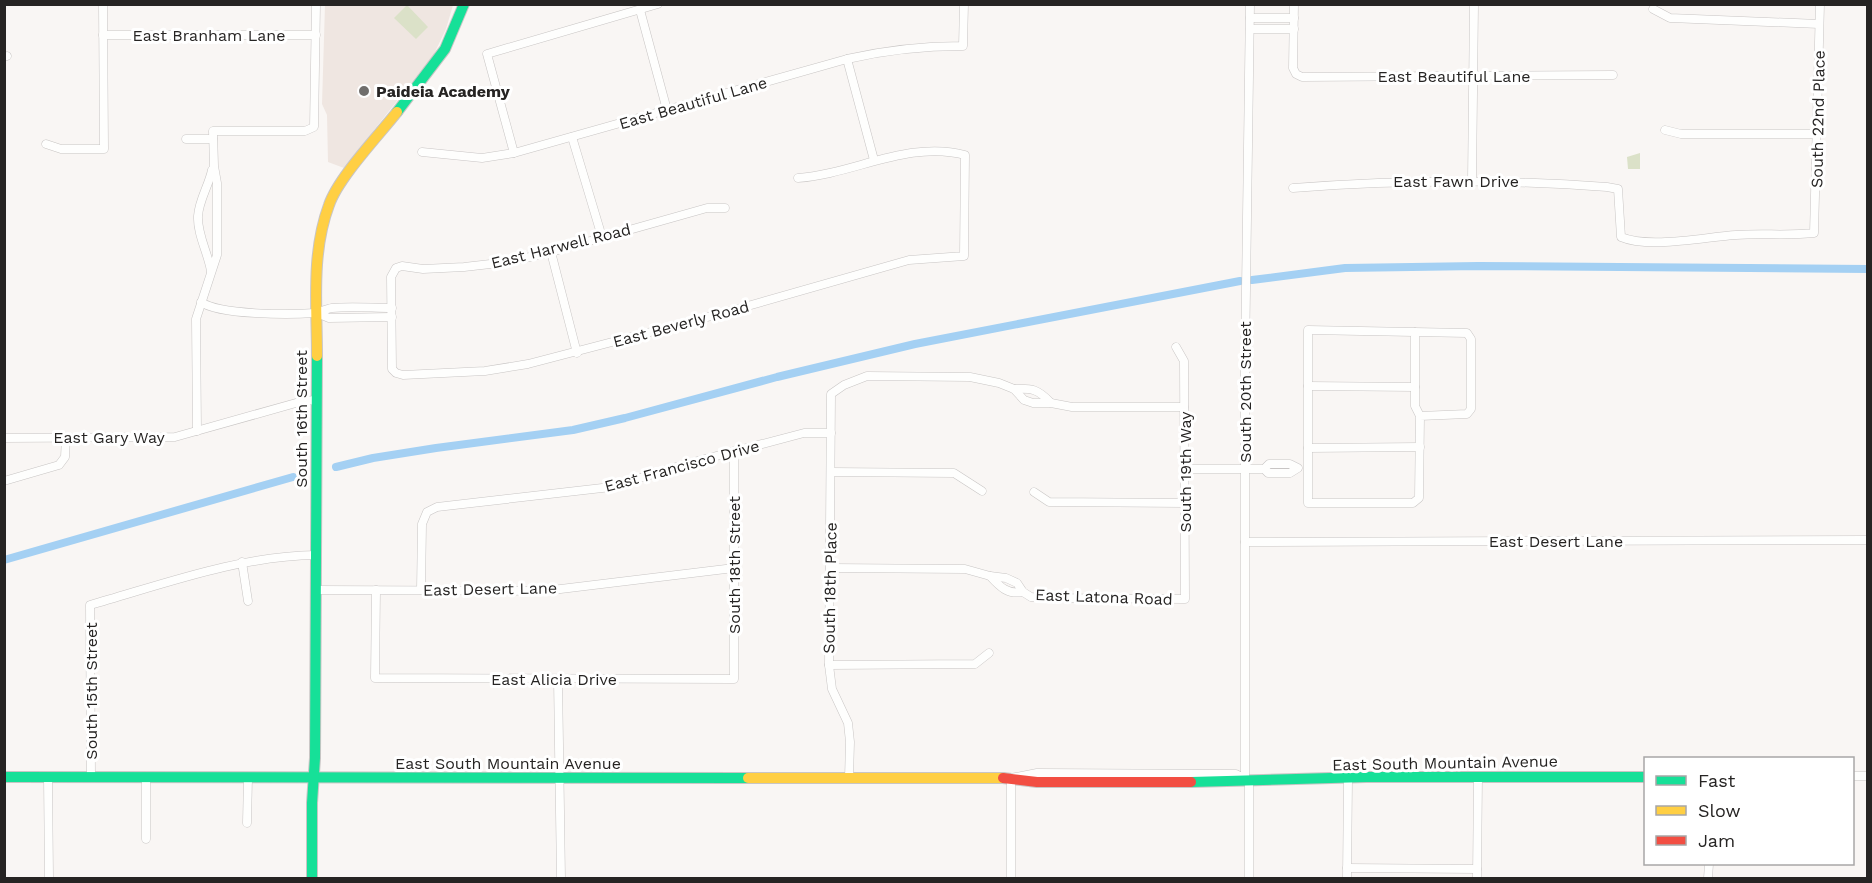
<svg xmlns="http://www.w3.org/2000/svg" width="1872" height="883" font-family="'Work Sans',sans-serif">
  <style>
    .built { fill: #efe6e1 }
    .green { fill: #dbe1c8 }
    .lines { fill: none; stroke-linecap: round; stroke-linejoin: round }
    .canal { stroke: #a4d0f3; stroke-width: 8 }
    .street-casing { stroke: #c8c5c4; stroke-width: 9 }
    .fast-casing { stroke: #c8c5c4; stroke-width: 12 }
    .slow-casing { stroke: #c8c5c4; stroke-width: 12 }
    .jam-casing { stroke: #c8c5c4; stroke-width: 12 }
    .street { stroke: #fefefd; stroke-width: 8 }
    .fast { stroke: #16e098; stroke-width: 10 }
    .slow { stroke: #ffcf43; stroke-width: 10 }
    .jam { stroke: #f24e42; stroke-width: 10 }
    .poi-dot { fill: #706e6c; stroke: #fff; stroke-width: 2 }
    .labels { text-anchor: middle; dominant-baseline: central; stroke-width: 6; stroke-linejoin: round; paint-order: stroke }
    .street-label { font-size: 16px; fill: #262423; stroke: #fff }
    .poi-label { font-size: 16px; font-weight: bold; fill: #262423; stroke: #fff; text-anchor: start }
  </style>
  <rect width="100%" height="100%" fill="#f9f6f4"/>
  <path class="built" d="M325 5H453L446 29 434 54 344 168 328 162 327 115 322 104Z"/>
  <g class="green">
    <path d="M407 5 428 27 416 39 394 18Z"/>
    <path d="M1640 153V169H1628L1627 157Z"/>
  </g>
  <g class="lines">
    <g class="canal">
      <path d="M1252 280 1345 268 1478 266 1868 269"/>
      <path d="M336 467 373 458 436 448 573 430 625 418 777 377 915 344 1240 281"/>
      <path d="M4 560 293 477"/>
    </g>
    <defs>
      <g id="street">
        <path d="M1294 4 1293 68 1296 74 1302 77 1613 75"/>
        <path d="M1653 9 1670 18 1819 24"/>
        <path d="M640 10 667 110"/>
        <path d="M1250 18H1294"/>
        <path d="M1250 29H1294"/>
        <path d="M103 35H316"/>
        <path d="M4 57 7 56"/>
        <path d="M847 59 874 160"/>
        <path d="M1665 130 1681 134H1817"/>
        <path d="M572 137 602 237"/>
        <path d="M186 139H213"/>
        <path d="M46 144 61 149H104L103 4"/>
        <path d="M422 152 482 158 514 153 847 59C886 50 923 46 963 46L964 4"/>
        <path d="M514 153 487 54 658 4"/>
        <path d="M1472 181 1474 4"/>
        <path d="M1293 188C1400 180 1501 179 1607 187L1618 189 1621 237C1649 249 1705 237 1736 235 1762 233 1788 236 1814 233L1820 4"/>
        <path d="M725 208H707L551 252 508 262 464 267 423 269 402 266 396 268 391 277 392 369 396 373 403 375 485 371 528 364 723 313 909 260 964 256 965 155C908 140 854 174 798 178"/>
        <path d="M551 252 577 353"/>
        <path d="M211 271C208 253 197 234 198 216 199 200 209 185 212 170"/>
        <path d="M201 302C219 315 290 315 314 313 320 312 326 309 332 308 351 306 372 308 392 308"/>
        <path d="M317 313 329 318 392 317"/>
        <path d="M1415 332V406L1420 416 1419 498 1413 503H1308V330L1467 333 1471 339V409L1467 414 1420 416"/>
        <path d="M1308 386 1415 387"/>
        <path d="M1014 389C1032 388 1038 389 1051 403"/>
        <path d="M197 431 196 319 217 255V183L214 166 213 131H305L314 127 316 4"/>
        <path d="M4 438 175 437 303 401 316 400"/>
        <path d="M1308 448 1420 447"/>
        <path d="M1185 469H1264L1269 464H1290L1298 468 1290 473H1268L1264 469"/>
        <path d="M831 472 954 473 982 491"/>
        <path d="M4 481 59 465 65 457 66 437"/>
        <path d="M1034 492 1049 502 1185 503"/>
        <path d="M1245 542 1868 540"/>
        <path d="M242 562 248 601"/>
        <path d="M830 568 965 569 990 576 1006 578 1017 583 1023 592 1031 597 1043 598 1185 599 1184 361 1176 347"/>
        <path d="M990 576C1000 587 1008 595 1023 592"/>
        <path d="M316 590 544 591 734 568"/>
        <path d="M376 590 375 678 734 679V451"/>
        <path d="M421 590 422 524 427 512 437 507 611 487 686 464 804 433H831"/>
        <path d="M829 665 975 664 989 653"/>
        <path d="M558 679 561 878"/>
        <path d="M1852 776H1868"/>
        <path d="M48 777 49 878"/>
        <path d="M91 777 90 605C164 584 239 556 316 555"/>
        <path d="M849 778 850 742 848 723 832 689 829 665 831 394 844 385 867 376 970 377 999 383 1014 389 1024 400 1033 403H1051L1072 407H1184"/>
        <path d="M247 823 248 778"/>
        <path d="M146 839V778"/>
        <path d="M1347 868 1477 869"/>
        <path d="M1011 878V778L1037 773 1236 774 1245 779V360L1250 4"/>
        <path d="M1249 878V780"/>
        <path d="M1347 878 1348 779"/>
        <path d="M1477 878 1478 776"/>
        <path d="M1708 878 1709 864"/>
      </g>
      <g id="fast">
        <path d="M397 112 445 49 464 4"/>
        <path d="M4 777 748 778"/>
        <path d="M1191 782 1366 777H1646"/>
        <path d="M312 878V803L315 758 317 356"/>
      </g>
      <g id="slow">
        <path d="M317 356C317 306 311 253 329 205 338 178 379 135 397 112"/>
        <path d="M748 778H1003"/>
      </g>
      <path id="jam" d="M1003 778 1037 782H1191"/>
    </defs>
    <use href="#street" class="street-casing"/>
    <use href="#fast" class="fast-casing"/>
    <use href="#slow" class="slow-casing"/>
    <use href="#jam" class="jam-casing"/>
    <use href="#street" class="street"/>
    <use href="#fast" class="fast"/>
    <use href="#slow" class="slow"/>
    <use href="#jam" class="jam"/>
  </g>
  <circle class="poi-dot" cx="364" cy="91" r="6"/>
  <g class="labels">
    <g class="street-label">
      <text x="209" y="35">East Branham Lane</text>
      <text x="1454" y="76">East Beautiful Lane</text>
      <text transform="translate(693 103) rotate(-16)">East Beautiful Lane</text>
      <text transform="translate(1818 119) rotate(-89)">South 22nd Place</text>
      <text x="1456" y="181">East Fawn Drive</text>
      <text transform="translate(561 246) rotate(-14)">East Harwell Road</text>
      <text transform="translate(681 324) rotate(-15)">East Beverly Road</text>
      <text transform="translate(1245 392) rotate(-90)">South 20th Street</text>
      <text transform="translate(301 419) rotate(-90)">South 16th Street</text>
      <text x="109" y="437">East Gary Way</text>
      <text transform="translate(682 466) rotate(-15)">East Francisco Drive</text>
      <text transform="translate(1185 472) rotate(-90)">South 19th Way</text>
      <text x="1556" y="541">East Desert Lane</text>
      <text transform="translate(734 565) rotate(-90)">South 18th Street</text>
      <text transform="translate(830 588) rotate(-89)">South 18th Place</text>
      <text transform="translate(490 589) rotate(-1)">East Desert Lane</text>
      <text transform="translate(1104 597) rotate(2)">East Latona Road</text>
      <text x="554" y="679">East Alicia Drive</text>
      <text transform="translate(91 691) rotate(-90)">South 15th Street</text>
      <text x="508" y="763">East South Mountain Avenue</text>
      <text transform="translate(1445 763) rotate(-1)">East South Mountain Avenue</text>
    </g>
    <g class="poi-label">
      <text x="376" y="91">Paideia Academy</text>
    </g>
  </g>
  <rect width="1872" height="883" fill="none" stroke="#262423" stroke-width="12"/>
  <rect x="1644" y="757" width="210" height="108" fill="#ffffff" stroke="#a8a7a7" stroke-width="1.5"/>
  <rect x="1656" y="776" width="30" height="9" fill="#16e098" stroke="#a8a7a7" stroke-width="1.5"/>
  <text x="1698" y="787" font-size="18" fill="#262423">Fast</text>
  <rect x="1656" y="806" width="30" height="9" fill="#ffcf43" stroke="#a8a7a7" stroke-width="1.5"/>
  <text x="1698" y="817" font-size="18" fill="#262423">Slow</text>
  <rect x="1656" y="836" width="30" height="9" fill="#f24e42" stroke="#a8a7a7" stroke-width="1.5"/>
  <text x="1698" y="847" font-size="18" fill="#262423">Jam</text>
</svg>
